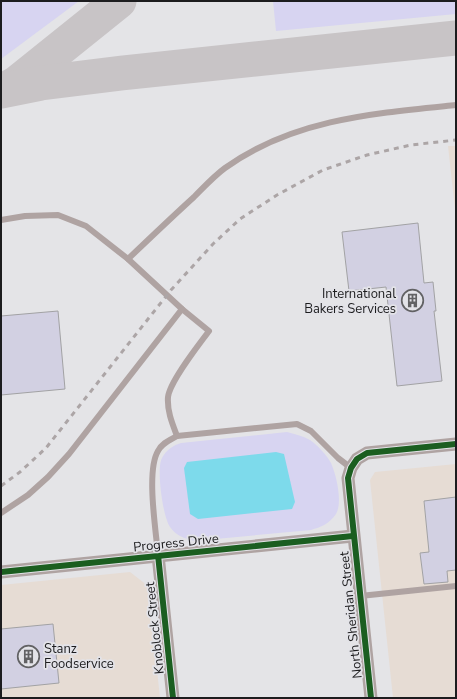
<svg xmlns="http://www.w3.org/2000/svg" width="457" height="699" font-family="'Nunito Sans',sans-serif">
  <style>
    .industrial { fill: #e6dcd4 }
    .green { fill: #d7d4f1 }
    .water { fill: #7ddaeb }
    .lines { fill: none; stroke-linecap: round; stroke-linejoin: round }
    .taxiway { stroke: #c8c4c6; stroke-width: 35 }
    .building { fill: #d2d0e2; stroke: #a2a2a4 }
    .lane { stroke: #afa3a2; stroke-width: 6 }
    .street { stroke: #afa3a2; stroke-width: 13 }
    .rail { stroke: #aca5a6; stroke-width: 3; stroke-dasharray: 5 5; stroke-linecap: butt }
    .cycleway-casing { stroke: #e3e3e8; stroke-width: 8 }
    .cycleway { stroke: #1b5e20; stroke-width: 6 }
    .labels { text-anchor: middle; dominant-baseline: central; stroke-width: 3.5; stroke-linejoin: round; paint-order: stroke }
    .poi-label { font-size: 13px; fill: #1c1c1e; stroke: #e3e3e8; text-anchor: end }
    .street-label { font-size: 13px; fill: #1c1c1e; stroke: #e3e3e8 }
  </style>
  <rect width="100%" height="100%" fill="#e4e4e7"/>
  <g class="industrial">
    <path d="M448 146H456V218Z"/>
    <path d="M456 464V698H393L370 480 375 472Z"/>
    <path d="M130 572 148 586 160 698H1V585Z"/>
  </g>
  <g class="green">
    <path d="M1 1H79L1 59Z"/>
    <path d="M273 1H456V14L276 31Z"/>
    <path d="M287 432C294 434 303 436 310 440 317 445 327 455 331 463 336 474 343 502 336 514 329 524 321 527 311 530L194 541C184 538 176 536 170 527 163 517 156 469 162 458 166 450 174 445 181 443Z"/>
  </g>
  <path class="water" d="M276 452 284 454 295 502 292 509 198 519 190 514 184 468 187 462Z"/>
  <g class="lines">
    <g class="taxiway">
      <path d="M10 87 17 83 119 1"/>
      <path d="M1 91 41 83 122 73 456 38"/>
    </g>
  </g>
  <g class="building">
    <path d="M418 223 424 283 433 282 436 311H434L442 381 397 386 386 287 349 291 342 232Z"/>
    <path d="M58 311 65 389 1 395V316Z"/>
    <path d="M456 497V570L447 571 448 582 424 584 420 553 429 552 424 501Z"/>
    <path d="M53 624 59 683 1 689V629Z"/>
  </g>
  <g class="lines">
    <g class="lane">
      <path d="M1 220 25 216 58 215 86 226 128 259 182 309 209 331C198 346 170 381 168 397 167 411 172 423 177 436"/>
      <path d="M128 259C150 238 172 217 194 197 204 187 214 176 225 168 293 119 376 113 456 105"/>
      <path d="M1 513 28 495 48 477 69 454 182 309"/>
      <path d="M158 555C156 530 146 471 158 451 162 443 170 440 177 436L297 424 311 431 338 458 351 468"/>
      <path d="M360 596 456 586"/>
    </g>
    <g class="street">
      <path d="M158 555 173 698"/>
      <path d="M1 572 353 536"/>
      <path d="M371 698 348 478 351 468 357 459 367 453 456 444"/>
    </g>
    <path class="rail" d="M1 486 20 472 46 448 171 290 213 244 240 219 277 195 323 170 367 155 411 145 456 140"/>
    <defs>
      <g id="cycleway">
        <path d="M158 555 173 698"/>
        <path d="M1 572 353 536"/>
        <path d="M371 698 348 478 351 468 357 459 367 453 456 444"/>
      </g>
    </defs>
    <use href="#cycleway" class="cycleway-casing"/>
    <use href="#cycleway" class="cycleway"/>
  </g>
  <defs>
    <symbol id="building-ring" viewBox="-11 -11 22 22"><circle r="9.5" fill="#e3e3e8" stroke="#626264" stroke-width="1.5"/><path d="M-4-6H4V6H1V3H-1V6H-4ZM-2.5-4.3h1.7v1.8h-1.7ZM.8-4.3h1.7v1.8H.8ZM-2.5-1h1.7V.8h-1.7ZM.8-1h1.7V.8H.8Z" fill="#626264"/></symbol>
  </defs>
  <g fill-rule="evenodd">
    <use href="#building-ring" x="400" y="288" width="25" height="25"/>
    <use href="#building-ring" x="16" y="644" width="25" height="25"/>
  </g>
  <g class="labels">
    <g class="poi-label">
      <text x="396" y="294">International<tspan x="396" dy="15">Bakers Services</tspan></text>
      <text x="44" y="649" text-anchor="start">Stanz<tspan x="44" dy="15">Foodservice</tspan></text>
    </g>
    <g class="street-label">
      <text transform="translate(176 543) rotate(-6)">Progress Drive</text>
      <text transform="translate(351 615) rotate(-96)">North Sheridan Street</text>
      <text transform="translate(155 628) rotate(-96)">Knoblock Street</text>
    </g>
  </g>
  <rect width="457" height="699" fill="none" stroke="#1c1c1e" stroke-width="4"/>
</svg>
